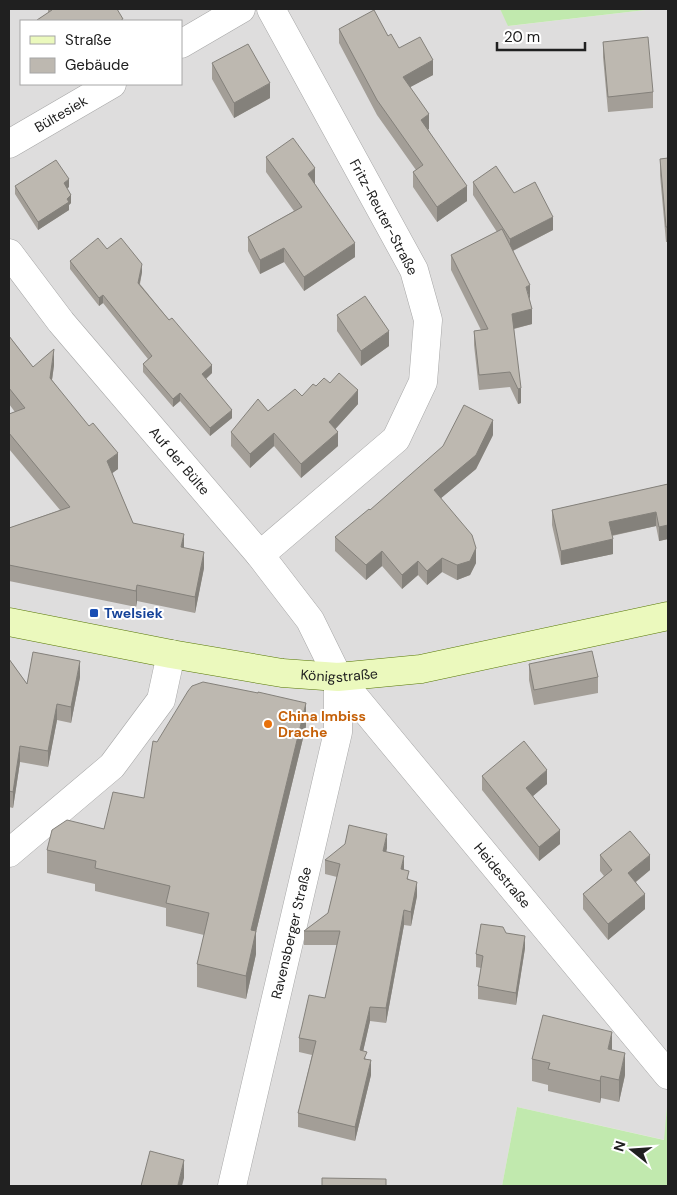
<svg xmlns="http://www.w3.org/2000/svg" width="677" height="1195" font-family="'DM Sans',sans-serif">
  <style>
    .residential { fill: #dedddd; fill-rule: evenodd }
    .grass { fill: #c1e9ae }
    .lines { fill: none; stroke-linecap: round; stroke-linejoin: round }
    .street-casing { stroke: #a7a7a7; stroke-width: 29 }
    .secondary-casing { stroke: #587807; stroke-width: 29 }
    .street { stroke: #fff; stroke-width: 28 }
    .secondary { stroke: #ebf9bd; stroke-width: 28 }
    .wall { fill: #a39e97 }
    .shaded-wall { fill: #84817b }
    .building { fill: #bdb8b0; stroke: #84817b }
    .transit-dot { fill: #1a4fb4; stroke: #fff; stroke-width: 2 }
    .food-dot { fill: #e8710a; stroke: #fff; stroke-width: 2 }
    .labels { text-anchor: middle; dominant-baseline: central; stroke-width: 4; stroke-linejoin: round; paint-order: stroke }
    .street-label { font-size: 14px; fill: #202020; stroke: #fff }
    .transit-label { font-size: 14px; font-weight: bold; fill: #164399; stroke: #fff; text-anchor: start }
    .food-label { font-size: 14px; font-weight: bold; fill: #c56008; stroke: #fff; text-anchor: start }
  </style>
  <rect width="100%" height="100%" fill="#f0efe7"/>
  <path class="residential" d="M9 9H500L509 26 654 9H668V1109L667 1108 665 1140 517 1107 502 1186H9ZM21 21H181V84H21Z"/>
  <g class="grass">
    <path d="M500 9H654L508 26Z"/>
    <path d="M517 1107 664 1140 667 1107 668 1186H502Z"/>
  </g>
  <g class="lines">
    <defs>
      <g id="street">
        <path d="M181 44 241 9"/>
        <path id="s1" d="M9 144 112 84"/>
        <path id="s2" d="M9 253 61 322 260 555 310 620 338 677 668 1075"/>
        <path d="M260 555 396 439 423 382 428 320 414 270 271 9"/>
        <path d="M9 853 112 766 161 700 171 654"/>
        <path id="s3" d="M232 1186 338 732V677"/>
      </g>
      <g id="secondary">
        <path id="s4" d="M9 622 171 654 282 673 338 677 421 669 668 616"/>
      </g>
    </defs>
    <use href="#street" class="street-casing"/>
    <use href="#secondary" class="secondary-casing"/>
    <use href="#street" class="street"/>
    <use href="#secondary" class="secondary"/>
  </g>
  <g class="wall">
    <path d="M48 9H117L123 21H37V20L48 13Z"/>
    <path d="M339 29 388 36 399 48 433 75 410 87 429 129H428L467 201 437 222 413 187V172L416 170 377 115 339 43Z"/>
    <path d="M603 42 653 92V108L608 112 603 57Z"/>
    <path d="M212 63 270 98 234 118 212 79Z"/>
    <path d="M266 157 315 183H314L355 257 304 291 284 262 260 274 248 251V237L294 211 266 172Z"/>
    <path d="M668 158V242H666L660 175V159Z"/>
    <path d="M473 182 514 193 553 230 513 251 530 300 532 324 514 329 521 403 518 404 510 387 479 390 474 345V331L481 330 451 270V255L497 232 473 195Z"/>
    <path d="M15 186 69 187 67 188 71 203 69 205V210L38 230 15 194Z"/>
    <path d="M107 249 142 272 140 284 212 373 206 379 232 418 210 436 180 401 173 407 143 372V364L148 359 103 303 99 306 70 269V261Z"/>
    <path d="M337 315 389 346 361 366 337 331Z"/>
    <path d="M9 320 10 337 33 367 54 365 52 380 118 469 112 473 133 523 184 548 204 568 195 613 137 601 136 607 9 581V528L60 510 9 449V414L15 412 9 404Z"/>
    <path d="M330 383 358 404 335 429 338 446 301 478 274 446 250 468 231 446V432L268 411 302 396 316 386Z"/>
    <path d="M493 435 476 469 441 498 476 563 470 575 457 580 442 572 427 585 418 575 402 589 382 566 366 580 335 551V537L370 510Z"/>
    <path d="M668 484V539L659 541 656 526 612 536 613 554 561 565 552 525V510Z"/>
    <path d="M9 659 27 684 80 677 71 723 57 720 48 767 20 762 13 808 9 807Z"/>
    <path d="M529 664 598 677V693L534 705 529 680Z"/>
    <path d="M306 726 256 932V954L246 999 197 987V964L204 935 166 926V908L95 891V884L47 873V850L104 829 144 798 157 742Z"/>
    <path d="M482 776 547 784 533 796 560 844 539 861 482 790Z"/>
    <path d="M387 848 386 852 404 870 417 896 411 926 404 925 386 1023 370 1021 363 1051 371 1075 355 1141 298 1127V1113L312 1055 299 1052V1038L325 998 337 945H304V931L328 913 337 877 325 874V860Z"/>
    <path d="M600 855 650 870 636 882 645 909 608 940 583 909V894L604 876 600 871Z"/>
    <path d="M506 933 525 948 516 1005 478 999V986L481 968 476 967V954Z"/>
    <path d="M612 1050 625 1075 619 1102 601 1098 600 1103 548 1091V1085L532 1081V1059Z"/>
  </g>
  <g class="shaded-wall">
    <path d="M433 60V75L403 91V77Z"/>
    <path d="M270 83V98L234 118V103Z"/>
    <path d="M429 114V129L421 134V120Z"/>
    <path d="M315 168V183L308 188V174Z"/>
    <path d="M69 179V187L64 191V183Z"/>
    <path d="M467 186V201L437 222V207Z"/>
    <path d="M71 195V203L69 205V210L38 230V222Z"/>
    <path d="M553 217V230L510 252V239Z"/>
    <path d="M355 243V257L304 291V277Z"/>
    <path d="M284 248V262L260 274V260Z"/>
    <path d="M142 264V272L138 291V283Z"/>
    <path d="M530 285V300L526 287Z"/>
    <path d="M103 295V303L99 306V298Z"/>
    <path d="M532 309V324L512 329V314Z"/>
    <path d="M10 322V338L9 339V323Z"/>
    <path d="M389 331V346L361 366V351Z"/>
    <path d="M54 349V365L50 394V378Z"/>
    <path d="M212 365V373L202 382V374Z"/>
    <path d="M521 388V403L518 404V389Z"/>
    <path d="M358 390V404L329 436V422Z"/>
    <path d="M180 393V401L173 407V399Z"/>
    <path d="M232 410V418L210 436V428Z"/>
    <path d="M493 420V435L476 469 434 504V490Z"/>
    <path d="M338 432V446L301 478V464Z"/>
    <path d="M274 433V446L250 468V454Z"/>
    <path d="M118 453V469L107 477V461Z"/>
    <path d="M656 512V526L609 536V522Z"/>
    <path d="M668 525V539L659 541V527Z"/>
    <path d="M184 534V550L181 547Z"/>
    <path d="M613 539V554L561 565V551Z"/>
    <path d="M476 548V563L470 575 457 580V565Z"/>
    <path d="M382 551V566L366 580V565Z"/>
    <path d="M204 552V568L195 613V597Z"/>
    <path d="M442 558V572L427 585V571Z"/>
    <path d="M418 561V575L402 589V575Z"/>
    <path d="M137 585V601L136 607V591Z"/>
    <path d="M80 661V677L71 723V707Z"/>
    <path d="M306 703V726L256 932V954L246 999V976L251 930Z"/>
    <path d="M57 704V720L48 767V751Z"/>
    <path d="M20 746V762L13 808V792Z"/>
    <path d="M547 770V784L526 802V788Z"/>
    <path d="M560 830V844L539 861V847Z"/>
    <path d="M387 834V848L383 865V851Z"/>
    <path d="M650 855V870L628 888V873Z"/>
    <path d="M404 856V870L401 869Z"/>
    <path d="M417 882V896L411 926V912Z"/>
    <path d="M645 894V909L608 940V924Z"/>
    <path d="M404 910V925L386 1023V1008Z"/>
    <path d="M525 936V948L516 1005V993Z"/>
    <path d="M370 1007V1021L360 1065V1050Z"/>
    <path d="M612 1032V1054L608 1049Z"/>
    <path d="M625 1053V1075L619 1102V1080Z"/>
    <path d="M371 1060V1075L355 1141V1127Z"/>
    <path d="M601 1076V1098L600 1103V1081Z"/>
    <path d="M184 1160V1178L182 1186 178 1185Z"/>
  </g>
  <g class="building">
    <path d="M51 9H117L123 19 120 21H38L37 20 52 10Z"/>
    <path d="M374 10 388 36 391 34 399 48 420 37 433 60 403 77 429 114 421 120 467 186 437 207 413 172 423 165 377 100 339 29Z"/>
    <path d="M648 37 653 92 608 97 603 42Z"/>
    <path d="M248 44 270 83 234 103 212 63Z"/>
    <path d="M293 138 315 168 308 174 355 243 304 277 284 248 260 260 248 237 302 207 266 157Z"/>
    <path d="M668 158V227H666L660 159Z"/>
    <path d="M56 160 69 179 64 183 71 195 67 199 69 202 38 222 15 186Z"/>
    <path d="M496 166 514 193 535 182 553 217 510 239 473 182Z"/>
    <path d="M502 229 530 285 526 287 532 309 512 314 521 388 518 389 510 372 479 375 474 331 488 329 451 255Z"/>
    <path d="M98 238 107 249 121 238 142 264 138 283 169 320 172 318 212 365 202 374 232 410 210 428 180 393 173 399 143 364 152 356 103 295 99 298 70 261Z"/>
    <path d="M365 296 389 331 361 351 337 315Z"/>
    <path d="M9 336 33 367 54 349 50 378 89 426 93 423 118 453 107 461 133 523 184 534 181 547 204 552 195 597 137 585 136 591 9 565V528L70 507 9 433V414L25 408 9 388Z"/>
    <path d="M339 373 358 390 329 422 338 432 301 464 274 433 250 454 231 432 258 399 268 411 295 389 302 396 313 384 316 386 324 378 330 383Z"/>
    <path d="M464 405 493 420 476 455 434 490 472 535 476 548 470 561 457 565 442 558 427 571 418 561 402 575 382 551 366 565 335 537 369 509 370 510 443 446Z"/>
    <path d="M668 484V525L659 527 656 512 609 522 613 539 561 551 552 510Z"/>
    <path d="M592 651 598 677 534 690 529 664Z"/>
    <path d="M33 652 80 661 71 707 57 704 48 751 20 746 13 792 9 791V659L27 684Z"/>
    <path d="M203 682 258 693V692L306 703 251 930 256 931 246 976 197 964 209 913 166 903 170 886 95 868 96 861 47 850 52 830 67 820 104 829 113 792 144 798 153 741 157 742 188 691 192 686Z"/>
    <path d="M524 741 547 770 526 788 560 830 539 847 482 776Z"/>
    <path d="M349 825 387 834 383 851 404 856 401 869 409 871 407 879 417 882 411 912 404 910 386 1008 370 1007 360 1050 367 1052 364 1059 371 1060 355 1127 298 1113 316 1041 299 1038 302 1026 309 995 325 998 340 931H304L328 913 340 864 325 860 345 844Z"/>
    <path d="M630 831 650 855 628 873 645 894 608 924 583 894 612 870 600 855Z"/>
    <path d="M481 924 503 927 506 933 525 936 516 993 478 986 483 956 476 954Z"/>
    <path d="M543 1015 612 1032 608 1049 625 1053 619 1080 601 1076 600 1081 548 1069 550 1063 532 1059Z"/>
    <path d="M150 1151 184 1160 178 1185 184 1186H141Z"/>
    <path d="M322 1178 386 1179V1186H322Z"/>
  </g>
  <rect class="transit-dot" x="89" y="608" width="10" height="10" rx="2.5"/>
  <circle class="food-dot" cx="268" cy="724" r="5"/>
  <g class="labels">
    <g class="street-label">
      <text stroke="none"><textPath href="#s1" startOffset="60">Bültesiek</textPath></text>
      <text transform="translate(384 217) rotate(62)">Fritz-Reuter-Straße</text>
      <text stroke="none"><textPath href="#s2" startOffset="269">Auf der Bülte</textPath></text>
      <text stroke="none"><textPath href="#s4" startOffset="335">Königstraße</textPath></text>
      <text stroke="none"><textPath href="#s2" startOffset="796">Heidestraße</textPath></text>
      <text stroke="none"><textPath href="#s3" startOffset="260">Ravensberger Straße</textPath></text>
    </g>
    <g class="transit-label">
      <text x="104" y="613">Twelsiek</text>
    </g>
    <g class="food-label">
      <text x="278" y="716">China Imbiss<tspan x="278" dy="16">Drache</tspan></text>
    </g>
  </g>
  <rect width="677" height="1195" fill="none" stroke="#202020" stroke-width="20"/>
  <rect x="20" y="20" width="162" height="65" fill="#ffffff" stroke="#a6a6a6"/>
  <rect x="30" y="36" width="25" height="8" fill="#ebf9bd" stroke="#a6a6a6"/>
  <text x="65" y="45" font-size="15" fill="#202020">Straße</text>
  <rect x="30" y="58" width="25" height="15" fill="#bdb8b0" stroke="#a6a6a6"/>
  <text x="65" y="70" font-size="15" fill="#202020">Gebäude</text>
  <g transform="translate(632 1150) rotate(287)" stroke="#ffffff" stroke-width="4" paint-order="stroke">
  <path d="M0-4L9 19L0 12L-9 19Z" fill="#202020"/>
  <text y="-8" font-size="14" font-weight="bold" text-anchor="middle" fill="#202020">N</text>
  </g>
  <path d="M497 42v8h88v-8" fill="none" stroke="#202020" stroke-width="2.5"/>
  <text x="504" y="42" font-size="15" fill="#202020" stroke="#ffffff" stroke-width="4" paint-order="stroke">20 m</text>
</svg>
